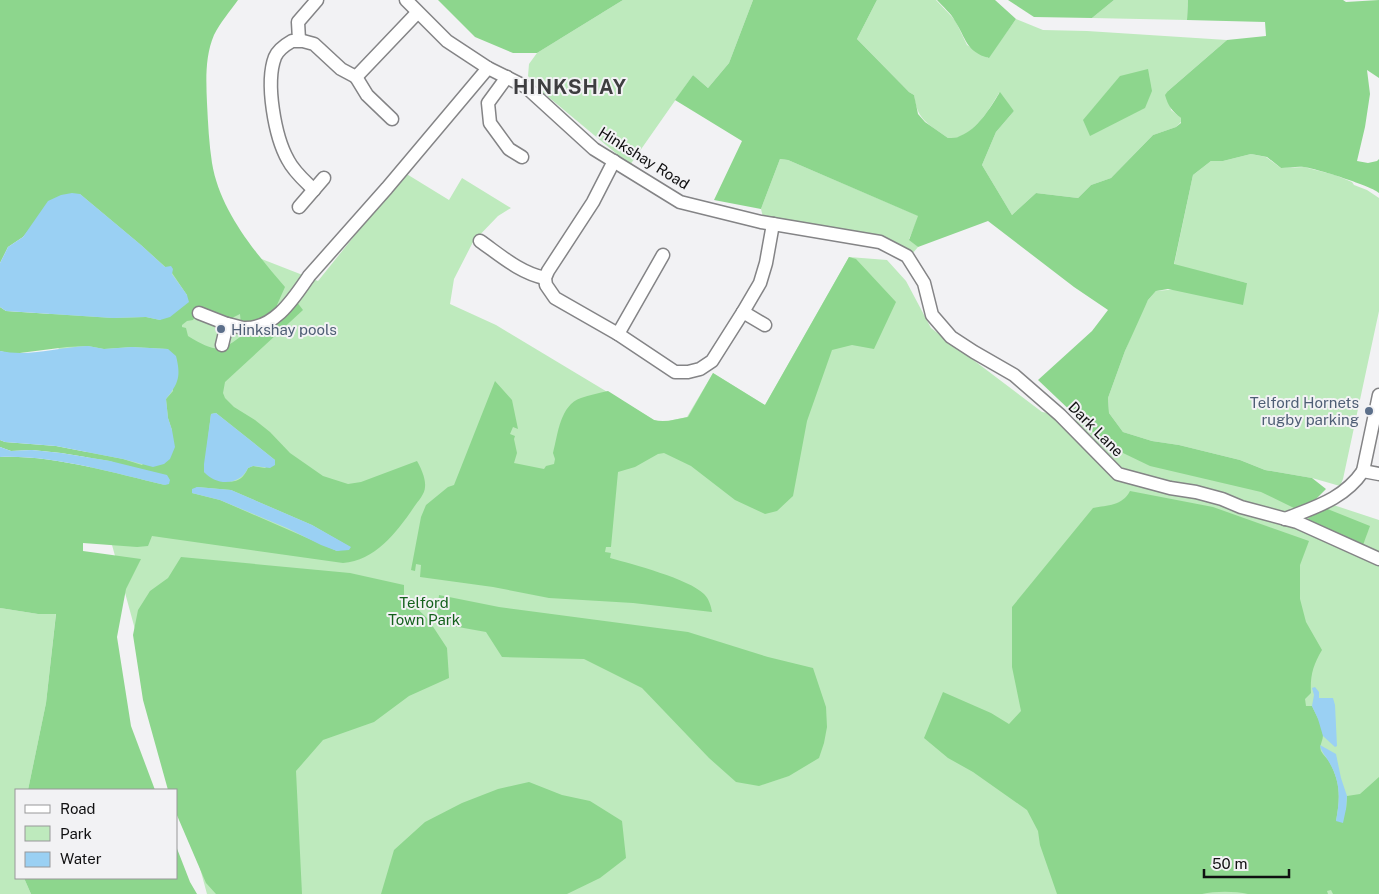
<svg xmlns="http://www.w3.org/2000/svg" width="1379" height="894" font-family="'Public Sans',sans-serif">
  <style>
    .green { fill: #beeabd }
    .forest { fill: #8dd68d; fill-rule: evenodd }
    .water { fill: #9ad0f3 }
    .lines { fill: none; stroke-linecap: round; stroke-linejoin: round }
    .minor-casing { stroke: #848486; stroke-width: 15 }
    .minor { stroke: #fff; stroke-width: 12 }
    .service-dot { fill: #5c6f8a; stroke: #f2f2f4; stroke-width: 2 }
    .labels { text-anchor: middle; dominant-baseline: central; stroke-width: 4; stroke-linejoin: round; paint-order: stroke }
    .street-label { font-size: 15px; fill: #101011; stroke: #f2f2f4 }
    .service-label { font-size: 15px; fill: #4e5e75; stroke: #f2f2f4; text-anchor: start }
    .park-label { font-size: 15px; fill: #15611d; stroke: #f2f2f4 }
    .district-label { font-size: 20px; font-weight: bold; letter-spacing: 1px; fill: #3e3e40; stroke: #f2f2f4 }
  </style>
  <rect width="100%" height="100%" fill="#f2f2f4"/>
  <g class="green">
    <path d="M623 0H753L729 63 708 88 693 75 630 165 540 90 528 76 529 64 537 53Z"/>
    <path d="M877 0H936L955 20 967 45 988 58 1016 19 1043 30 1087 31 1227 40 1168 91 1171 110 1181 118V122L1176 127 1153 135 1111 178 1091 185 1078 198 1036 193 1012 215 982 165 996 132 1014 111 999 93C990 108 978 129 960 137 957 138 952 138 948 138 929 124 917 121 914 95L909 92 857 39Z"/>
    <path d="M1114 0H1188L1187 20 1092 18Z"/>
    <path d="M1251 154 1266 157 1281 168 1304 167 1335 175 1352 182 1354 185 1367 190 1379 198V311L1343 479 1340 486 1312 478 1265 470 1240 460 1179 445 1152 441 1123 432 1109 413 1108 398 1125 351 1139 317 1148 300 1156 291 1247 283 1174 265 1193 175 1211 161H1223Z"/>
    <path d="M7 159 318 281 405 173 449 200 462 178 511 208 498 216 473 242 454 279 450 304 496 325 654 420 660 422 668 421 687 417 713 373 765 405 849 257 887 260 906 281 931 328 1042 412 1060 415 1379 520V894H207Z"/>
    <path d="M780 159 788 160 919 216 909 239 918 247 912 254 882 236 763 217 761 209Z"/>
    <path d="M0 608 38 614 56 613 46 703 28 790H16V878H24L31 894H0Z"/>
  </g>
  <g class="forest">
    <path d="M0 0H238C230 11 220 23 214 35 205 56 206 80 207 103 208 123 209 144 212 163 220 211 255 252 285 287L277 305 279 307 293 297 303 310 225 382 223 393 225 398 234 407 255 420 270 432 290 453 323 476 348 484 361 482 417 461C421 468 426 479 425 487 425 494 418 501 414 507 397 532 375 561 343 563L152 536 148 546 137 547 83 543V551L141 559 126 589 117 637 131 726 155 790H28L46 703 56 614H38L0 608V457C54 455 113 473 165 485L124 466 110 461 61 453 32 450 11 451 0 447V440L5 442 56 446 123 459 142 465 172 430 168 418 166 399 173 391 168 349 132 347 104 349 88 346 67 347 12 354 0 351V307L6 311 113 318 146 317 160 320 187 295 172 273 141 245 80 194 33 225 23 237 8 247 0 263ZM240 314 241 325 247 332C220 352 218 354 188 336L186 328 182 327V325L187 321 193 320 196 315 230 319ZM216 413 275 460 265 468 253 466 248 468C238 491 221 479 204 472L211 414ZM197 487 231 490 312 525 350 547 337 551 220 500 192 493Z"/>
    <path d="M438 0H623L537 53H513L475 37Z"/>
    <path d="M753 0H877L857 39 909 92 914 95 918 114 925 122 948 138C952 138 957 138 960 136 978 129 990 108 1000 92L1014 111 996 132 982 165 1012 215 1036 193 1078 198 1091 185 1111 178 1153 135 1176 127 1181 123V118C1172 111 1168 106 1165 95L1168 91 1227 40 1266 36 1265 22 1187 20 1188 0H1343L1346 2 1379 0V78L1367 70 1370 94 1365 127 1357 161 1368 163 1377 161 1379 159V193C1374 187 1315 168 1304 167 1297 166 1288 168 1281 168L1267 157 1251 154 1223 161H1211L1193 175 1174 264 1247 283 1243 305 1168 289 1156 291 1148 300 1125 351 1108 398 1109 413 1123 432 1152 441 1179 445 1240 460 1265 470 1312 478 1326 489 1313 502 1296 509 1261 492 1150 466 1123 453 1097 436 1038 380 1092 331 1108 310 1074 287 988 221 918 247 909 240 918 216 788 160 780 159 761 209 714 200 742 141 675 100 693 75 708 88 729 63Z"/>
    <path d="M937 0H995L1016 19 989 58C966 52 966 38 955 21 951 13 943 7 937 0Z"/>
    <path d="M1008 0H1114L1092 18 1034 17Z"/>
    <path d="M1148 69 1152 91 1145 108 1090 136 1083 120 1120 76Z"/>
    <path d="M849 257 856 259 896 302 874 349 852 345 832 350 807 421 793 496 777 511 765 514 735 500 691 466 664 453 658 454 635 467 618 472 611 547H606L605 552 611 553 610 558C632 564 689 579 704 594 709 599 711 606 712 612L633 603 549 598 493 587 420 577 421 565 416 564 415 571 411 570 421 517 426 505 448 487 454 485 495 381 512 400 518 429 513 427 510 434 515 436 514 439 517 453 514 463 544 469 546 466 554 464 555 459 553 453C558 434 560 405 581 398 589 395 599 393 608 391L654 420C665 423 677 419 688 417L713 373 765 405Z"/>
    <path d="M1130 491 1213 507 1309 541 1300 565V599L1306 622 1322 650C1313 665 1310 676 1311 693L1305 699 1306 706H1312C1316 715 1323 726 1323 735 1323 741 1319 745 1321 751 1323 755 1328 759 1330 763 1341 784 1340 799 1336 821L1346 809 1347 796 1360 794 1379 777V894H1333L1331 890 1327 891 1328 894H1248C1235 891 1215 891 1202 894H1057L1040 845 1038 831 1027 810 973 772 948 758 924 738 943 692 991 713 1009 724 1021 711 1012 667V607L1093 508C1108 505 1122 506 1130 491Z"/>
    <path d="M1320 506 1370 526 1363 545 1307 520Z"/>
    <path d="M181 557 350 573 404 585V596L428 619 447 648 449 678 409 696 374 722 323 740 296 771 302 894H216L206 883 176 813V790H168L143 700 133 635 138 610 150 591 168 578Z"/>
    <path d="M439 595 499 607 688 632 768 657 813 668 826 707 827 727 824 743 819 758 789 776 759 786 736 782 709 758 642 688 584 659 502 657 486 632 436 623Z"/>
    <path d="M529 782 562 795 590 801 622 821 626 858 600 878 567 894H381L394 850 425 822 462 803 498 789Z"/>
    <path d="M176 846 190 882 197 894H31L24 878H176Z"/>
  </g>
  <g class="water">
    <path d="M72 193 80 194 141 245 165 267 171 266 173 269 172 274 187 295 189 302 170 317 160 320 146 317 113 318 6 311 0 307V263L8 247 23 237 48 201 61 195Z"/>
    <path d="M88 346 104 349 132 347 168 349 176 356C181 376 179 383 166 399L168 418 172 430 175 447 170 459 164 464 153 467 123 459 56 446 5 442 0 440V351C29 357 59 347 88 346Z"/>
    <path d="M216 413 275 460V465L270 468 253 466 248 468C240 486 216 486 204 472V464L211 414Z"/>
    <path d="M0 447 11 451 32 450 61 453 110 461 167 475 170 480 169 484 165 485C113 473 54 455 0 457Z"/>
    <path d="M197 487 231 490 312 525 351 547 349 550 337 551 321 545 287 528 220 500 192 493V489Z"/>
    <path d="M1315 687 1319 692V698H1333L1335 705 1337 746 1335 747 1323 736 1318 719 1312 706 1314 695 1312 688Z"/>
    <path d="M1320 745 1336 754 1341 778 1347 796 1346 809 1343 823 1336 821C1340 799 1341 782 1329 762 1326 756 1321 752 1320 745Z"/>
  </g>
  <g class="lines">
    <defs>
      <g id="minor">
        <path d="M406 0 447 41 488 68 526 87 594 149 680 202 761 222 880 242 907 256 924 283 932 315 951 337 974 352 1014 375 1060 415 1118 474 1170 488 1196 492 1222 499 1241 507 1297 522 1379 559"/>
        <path d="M299 40 298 22 317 0"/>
        <path d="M356 77 367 95 392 119"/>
        <path d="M507 77 488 103 490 123 509 149 522 157"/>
        <path d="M614 161 593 202 548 271 545 278 546 285 555 298 618 334 675 372H688L700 369 712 361 743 312 760 283 766 263 773 224"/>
        <path d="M314 190C305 181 294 172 288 160 275 137 265 83 275 57 278 50 285 45 292 41H303L314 44 341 69 356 77 417 13"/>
        <path d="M299 207 324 178"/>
        <path d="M480 241C500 255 520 273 545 278"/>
        <path d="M743 312 765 325"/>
        <path d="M199 313 227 324"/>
        <path d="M618 334 663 255"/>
        <path d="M222 345 227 324C233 325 238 327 243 328 274 330 294 298 309 276L387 188 488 68"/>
        <path d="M1363 471 1379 395"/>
        <path d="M1285 519C1315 507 1344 499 1363 471L1379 474"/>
      </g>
    </defs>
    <use href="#minor" class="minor-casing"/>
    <use href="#minor" class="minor"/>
  </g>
  <g class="service-dot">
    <circle cx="221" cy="329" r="5"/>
    <circle cx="1369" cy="411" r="5"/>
  </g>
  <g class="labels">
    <g class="street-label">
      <text transform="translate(644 158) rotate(32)">Hinkshay Road</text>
      <text transform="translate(1096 429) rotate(45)">Dark Lane</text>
    </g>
    <g class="service-label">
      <text x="231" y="329">Hinkshay pools</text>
      <text x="1359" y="402" text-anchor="end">Telford Hornets<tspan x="1359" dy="17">rugby parking</tspan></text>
    </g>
    <g class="park-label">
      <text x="424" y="602">Telford<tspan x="424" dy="17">Town Park</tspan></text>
    </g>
    <g class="district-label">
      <text x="570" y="87">HINKSHAY</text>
    </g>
  </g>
  <rect x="15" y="789" width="162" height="90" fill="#f2f2f4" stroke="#989899"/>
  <rect x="25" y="805" width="25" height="8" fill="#ffffff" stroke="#989899"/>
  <text x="60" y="814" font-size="15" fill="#101011">Road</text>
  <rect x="25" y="826" width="25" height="15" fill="#beeabd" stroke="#989899"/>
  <text x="60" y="839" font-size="15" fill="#101011">Park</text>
  <rect x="25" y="852" width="25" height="15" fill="#9ad0f3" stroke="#989899"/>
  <text x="60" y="864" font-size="15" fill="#101011">Water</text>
  <path d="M1204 869v8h85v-8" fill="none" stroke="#101011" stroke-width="2.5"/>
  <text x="1212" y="869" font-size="15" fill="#101011" stroke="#f2f2f4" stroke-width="4" paint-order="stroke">50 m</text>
</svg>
